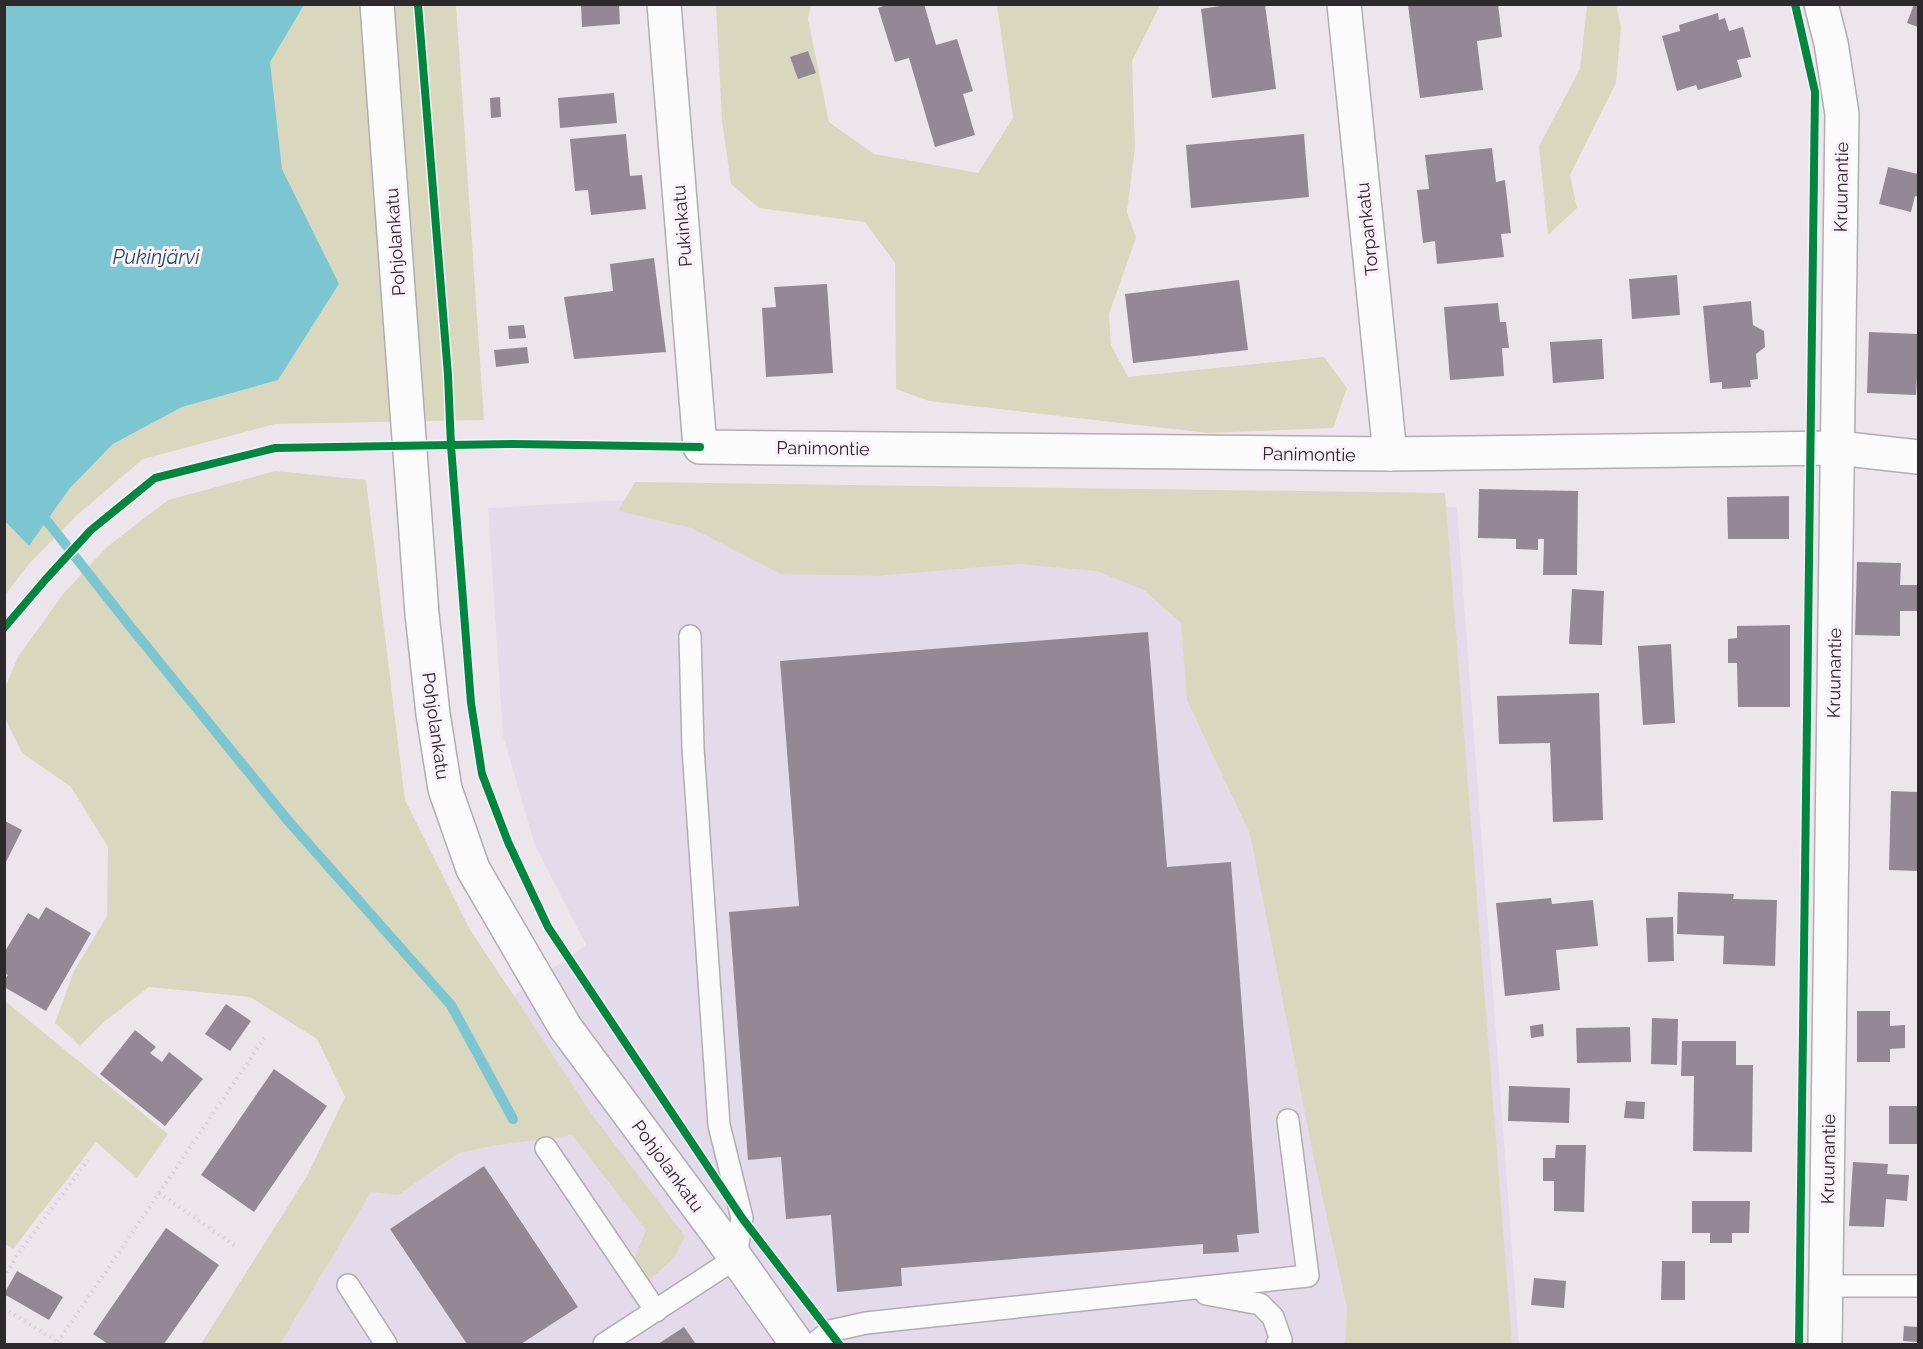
<svg xmlns="http://www.w3.org/2000/svg" width="1923" height="1349" font-family="Raleway,sans-serif">
  <style>
    .industrial { fill: #e3dbe9 }
    .green { fill: #d9d8bf }
    .water { fill: #7bc6d1 }
    .lines { fill: none; stroke-linecap: round; stroke-linejoin: round }
    .stream { stroke: #7bc6d1; stroke-width: 10 }
    .building { fill: #958895 }
    .lane-casing { stroke: #b1adb1; stroke-width: 24 }
    .street-casing { stroke: #b1adb1; stroke-width: 36 }
    .secondary-casing { stroke: #b1adb1; stroke-width: 36 }
    .path { stroke: #d4d2d4; stroke-width: 4; stroke-dasharray: 1.5 4.5; stroke-linecap: butt }
    .lane { stroke: #fcfbfc; stroke-width: 21 }
    .street { stroke: #fcfbfc; stroke-width: 33 }
    .secondary { stroke: #fcfbfc; stroke-width: 33 }
    .cycleway-casing { stroke: #fbf1fb; stroke-width: 11 }
    .cycleway { stroke: #00873e; stroke-width: 8 }
    .labels { text-anchor: middle; dominant-baseline: central; stroke-width: 6; stroke-linejoin: round; paint-order: stroke }
    .street-label { font-size: 18px; fill: #2d292d; stroke: #fbf1fb }
    .water-label { font-size: 20px; font-style: italic; fill: #215056; stroke: #fbf1fb }
  </style>
  <rect width="100%" height="100%" fill="#ece6ec"/>
  <path class="industrial" d="M700 496 1457 507 1519 1344H277L403 1073 586 945 535 845 503 736 488 508Z"/>
  <g class="green">
    <path d="M304 5H456L484 420 275 424 143 459 77 515 29 564 5 595V520L29 546 70 488 113 444 182 407 278 380 339 284 282 169 269 62Z"/>
    <path d="M716 5H811L808 19 829 122 874 154 978 173 1013 118 997 5H1160L1132 61 1135 147 1127 212 1136 238 1109 314 1111 345 1128 377 1324 357 1347 388 1333 428 1208 433 929 401 896 389 895 263 865 222 759 208 731 184 722 121Z"/>
    <path d="M1587 5H1616L1621 27 1616 83 1570 175 1577 208 1548 235 1539 146 1580 69Z"/>
    <path d="M275 471 366 480 405 800 469 928 595 1119 685 1236 674 1258 645 1284 631 1267 646 1230 572 1135 492 1146 459 1153 398 1195 371 1192 280 1344H201L307 1176 345 1097 317 1039 250 997 149 987 105 1021 80 1046 55 1023 74 971 107 916 108 847 71 787 22 753 5 718V688L18 657 63 594 107 547 168 500Z"/>
    <path d="M635 482 1445 493 1512 1344H1345L1347 1307 1314 1159 1250 834 1187 700 1181 623 1144 590 1097 571 1018 564 876 576 781 574 691 528 618 511Z"/>
    <path d="M5 1001 168 1134 137 1178 96 1142 13 1249 4 1243Z"/>
  </g>
  <path class="water" d="M5 4 304 5 270 62 282 169 339 284 278 380 182 407 113 444 70 488 29 546 4 520Z"/>
  <g class="lines">
    <path class="stream" d="M47 521 129 625 290 823 451 1005 513 1119"/>
  </g>
  <g class="building">
    <path d="M581 4H619L620 24 582 27Z"/>
    <path d="M889 4H924L936 45 957 39 973 91 963 94 975 135 935 147 909 58 895 62 878 8Z"/>
    <path d="M1232 4H1265L1276 89 1212 98 1201 9Z"/>
    <path d="M1416 4H1498L1502 37 1477 41 1483 90 1420 98 1408 5Z"/>
    <path d="M1914 4H1918V27L1907 23Z"/>
    <path d="M1718 13 1719 20 1725 18 1729 31 1743 27 1751 57 1737 60 1742 77 1698 90 1696 85 1677 91 1662 36 1680 31 1679 25Z"/>
    <path d="M808 51 816 73 798 79 790 57Z"/>
    <path d="M614 93 617 123 560 128 558 98Z"/>
    <path d="M500 97 501 117 491 118 490 98Z"/>
    <path d="M626 134 630 176 642 175 646 209 591 215 588 190 575 191 570 139Z"/>
    <path d="M1304 134 1309 197 1191 208 1186 145Z"/>
    <path d="M1492 148 1496 182 1505 180 1511 233 1501 234 1504 257 1437 264 1435 241 1423 243 1417 190 1429 189 1425 155Z"/>
    <path d="M1888 167 1918 174V197L1915 196 1911 212 1879 204Z"/>
    <path d="M654 258 666 352 574 359 564 297 613 291 610 264Z"/>
    <path d="M1677 275 1680 315 1632 319 1629 279Z"/>
    <path d="M1239 280 1248 350 1133 363 1125 294Z"/>
    <path d="M827 284 833 373 766 377 762 308 776 307 774 287Z"/>
    <path d="M1751 301 1753 325 1764 331 1765 347 1756 354 1758 379 1750 380 1751 387 1722 389V382L1710 383 1703 306Z"/>
    <path d="M1498 303 1500 322H1506L1509 348H1502L1504 376 1450 380 1444 307Z"/>
    <path d="M524 325 526 338 509 339 508 326Z"/>
    <path d="M1869 332 1918 334V377H1917L1916 395 1867 393Z"/>
    <path d="M1602 339 1604 379 1553 383 1550 342Z"/>
    <path d="M527 347 529 363 496 367 494 350Z"/>
    <path d="M1479 489 1578 491 1577 575H1543L1544 539H1538V550L1516 549V539L1478 538Z"/>
    <path d="M1789 496V539H1728L1727 497Z"/>
    <path d="M1857 562 1901 563 1900 585H1918V611H1900V636L1855 635Z"/>
    <path d="M1572 589 1604 591 1602 645 1569 644Z"/>
    <path d="M1790 625V707H1738L1737 663H1728V639L1737 638V626Z"/>
    <path d="M1148 632 1167 867 1231 862 1259 1233 1237 1235 1239 1252 1203 1254V1244L901 1268 902 1286 837 1292 831 1215 786 1219 781 1157 748 1160 729 912 799 906 780 661Z"/>
    <path d="M1671 644 1675 723 1643 725 1638 646Z"/>
    <path d="M1599 693 1603 820 1553 822 1550 743 1499 744 1497 696Z"/>
    <path d="M1891 791 1918 792V871L1889 870Z"/>
    <path d="M5 821 22 830 5 864Z"/>
    <path d="M1678 892 1734 894 1733 899 1777 900 1775 966 1723 964 1724 936 1677 934Z"/>
    <path d="M1551 898 1552 904 1593 900 1598 946 1556 950 1560 990 1505 996 1496 903Z"/>
    <path d="M46 907 91 933 46 1011 4 987V980L8 975 4 973V953L28 913 39 919Z"/>
    <path d="M1673 917 1674 961 1648 962 1646 918Z"/>
    <path d="M226 1004 251 1021 230 1051 205 1034Z"/>
    <path d="M1857 1011H1890V1026L1905 1025V1048L1890 1049V1062H1857Z"/>
    <path d="M1652 1018 1678 1019 1677 1065 1651 1064Z"/>
    <path d="M1543 1024 1544 1036 1531 1038 1530 1026Z"/>
    <path d="M1630 1027 1631 1062 1577 1063 1576 1028Z"/>
    <path d="M135 1030 156 1047 150 1053 162 1062 169 1052 203 1079 165 1126 100 1074Z"/>
    <path d="M1682 1041H1736V1065H1753L1752 1152 1693 1151 1694 1076H1681Z"/>
    <path d="M274 1069 327 1106 254 1212 201 1175Z"/>
    <path d="M1509 1086 1570 1088 1569 1123 1508 1121Z"/>
    <path d="M1626 1101 1645 1102 1644 1119 1624 1118Z"/>
    <rect x="1889" y="1106" width="29" height="38"/>
    <path d="M1556 1145H1586L1584 1212 1554 1211V1181H1543V1158H1555Z"/>
    <path d="M1853 1162 1888 1164 1887 1174 1909 1175 1907 1201 1886 1199 1884 1227 1849 1226Z"/>
    <path d="M484 1166 578 1307 521 1344H467L390 1229Z"/>
    <path d="M1692 1201H1750L1749 1233H1732V1243H1710V1233H1692Z"/>
    <path d="M166 1228 219 1265 164 1344H108L93 1334Z"/>
    <path d="M1662 1261H1685V1300H1661Z"/>
    <path d="M17 1271 63 1297 49 1320 4 1294Z"/>
    <path d="M1534 1278 1566 1281 1564 1308 1531 1305Z"/>
    <path d="M1904 1326 1918 1327V1342L1903 1341Z"/>
    <path d="M684 1327 696 1344H658Z"/>
  </g>
  <g class="lines">
    <defs>
      <g id="lane">
        <path d="M546 1148 656 1311"/>
        <path d="M348 1285 386 1344"/>
        <path d="M1826 1286H1918"/>
        <path d="M1206 1294 1260 1304 1273 1317 1281 1340 1277 1344"/>
        <path d="M604 1344 736 1258 742 1218 719 1125 693 748 690 636"/>
        <path d="M814 1344 830 1331 866 1323 1308 1276 1288 1120"/>
      </g>
      <g id="street">
        <path d="M664 4 700 447 1390 454 1838 448 1918 457"/>
        <path d="M1344 4 1390 454"/>
      </g>
      <g id="secondary">
        <path d="M377 4 422 614 433 714 445 789 473 869 565 1027 736 1258 797 1344"/>
        <path d="M1821 4 1831 43 1842 114 1825 1344"/>
      </g>
    </defs>
    <use href="#lane" class="lane-casing"/>
    <use href="#street" class="street-casing"/>
    <use href="#secondary" class="secondary-casing"/>
    <g class="path">
      <path d="M159 1193 237 1247"/>
      <path d="M4 1278 16 1257 88 1160"/>
      <path d="M4 1308 61 1344"/>
      <path d="M58 1342 267 1034"/>
    </g>
    <use href="#lane" class="lane"/>
    <use href="#street" class="street"/>
    <use href="#secondary" class="secondary"/>
    <defs>
      <g id="cycleway">
        <path d="M418 4 448 375 451 446 471 703 482 774 508 842 548 927 742 1218 839 1344"/>
        <path d="M1795 4 1815 92 1799 1344"/>
        <path d="M4 628 46 579 91 530 155 478 275 448 515 444 700 447"/>
      </g>
    </defs>
    <use href="#cycleway" class="cycleway-casing"/>
    <use href="#cycleway" class="cycleway"/>
  </g>
  <g class="labels">
    <g class="street-label">
      <text transform="translate(1841 187) rotate(-89)">Kruunantie</text>
      <text transform="translate(682 226) rotate(-95)">Pukinkatu</text>
      <text transform="translate(1367 229) rotate(-96)">Torpankatu</text>
      <text transform="translate(395 242) rotate(-94)">Pohjolankatu</text>
      <text transform="translate(823 448) rotate(1)">Panimontie</text>
      <text transform="translate(1309 454) rotate(1)">Panimontie</text>
      <text transform="translate(1834 673) rotate(-89)">Kruunantie</text>
      <text transform="translate(436 726) rotate(82)">Pohjolankatu</text>
      <text transform="translate(1828 1159) rotate(-89)">Kruunantie</text>
      <text transform="translate(668 1166) rotate(54)">Pohjolankatu</text>
    </g>
    <g class="water-label">
      <text x="156" y="257">Pukinjärvi</text>
    </g>
  </g>
  <rect width="1923" height="1349" fill="none" stroke="#2d292d" stroke-width="12"/>
</svg>
